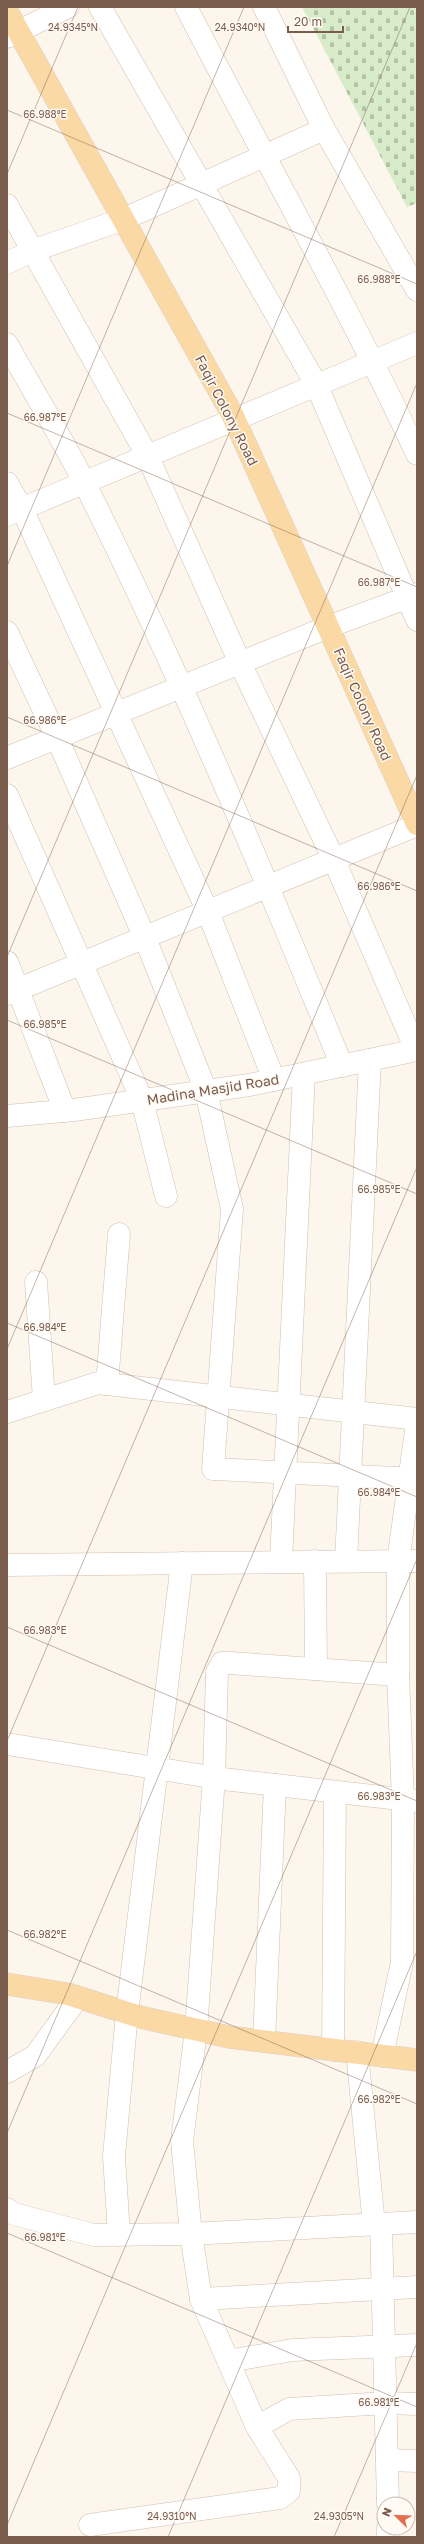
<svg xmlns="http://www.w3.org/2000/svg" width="424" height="2544" font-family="'Golos Text',sans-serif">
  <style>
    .cemetery { fill: url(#cemetery-stones) }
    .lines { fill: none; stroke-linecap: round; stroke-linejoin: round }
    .minor-casing { stroke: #d1beb0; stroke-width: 23 }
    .major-casing { stroke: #dad1cd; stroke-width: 23 }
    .minor { stroke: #fff; stroke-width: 22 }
    .major { stroke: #fbd9a5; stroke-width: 22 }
    .ticks { fill: none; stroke: #7a5c4d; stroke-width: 1; stroke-opacity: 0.45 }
    .labels { text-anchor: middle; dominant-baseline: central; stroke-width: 3; stroke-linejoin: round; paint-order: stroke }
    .street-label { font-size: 14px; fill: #7a5c4d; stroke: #fffaf3 }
    .ticks-label { font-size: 10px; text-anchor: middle; fill: #7a5c4d; stroke: #fffaf3; stroke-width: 3; stroke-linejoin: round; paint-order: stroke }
  </style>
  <defs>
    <pattern id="cemetery-stones" width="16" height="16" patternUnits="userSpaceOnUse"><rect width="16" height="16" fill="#d8ecc9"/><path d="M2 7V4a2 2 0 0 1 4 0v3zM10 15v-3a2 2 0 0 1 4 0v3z" fill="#b4c2a5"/></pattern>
  </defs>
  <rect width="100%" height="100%" fill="#fdf6ec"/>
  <path class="cemetery" d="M302 7H417V203L407 207Z"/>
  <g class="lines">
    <defs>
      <g id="minor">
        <path d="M100 7 317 386 417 620"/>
        <path d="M186 7C263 156 346 302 417 454"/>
        <path d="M7 37 68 7"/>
        <path d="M324 129 417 290"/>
        <path d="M7 205 148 457 240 663 334 860 416 1050"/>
        <path d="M7 263 32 251 124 219 324 129 264 7"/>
        <path d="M7 344C33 391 61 436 85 484 180 673 262 870 342 1066"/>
        <path d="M7 483 22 509 208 912 274 1080"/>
        <path d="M7 515 417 343"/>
        <path d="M7 632 57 738 145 938 206 1091 232 1209 213 1469 417 1479"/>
        <path d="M7 758 328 627 417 594"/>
        <path d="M7 795 142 1100 166 1196"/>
        <path d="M7 962 65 1111"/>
        <path d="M7 994 417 825"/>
        <path d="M7 1116 74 1110 249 1085 417 1050"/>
        <path d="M36 1282 44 1400"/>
        <path d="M107 1384 119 1234"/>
        <path d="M7 1412 98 1383 417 1419"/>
        <path d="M281 1561 304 1074"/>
        <path d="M315 1561 316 1669"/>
        <path d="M346 1561 370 1060"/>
        <path d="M7 1565 417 1561"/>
        <path d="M7 1744 223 1779 417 1801"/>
        <path d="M264 2041 275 1785"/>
        <path d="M333 2050 335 1792"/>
        <path d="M357 2052 374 2225"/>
        <path d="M382 2056 402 1962 403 1800 398 1675V1562L417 1423"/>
        <path d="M7 2072 35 2056 78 1997"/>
        <path d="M7 2209 14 2214 94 2235 191 2234 417 2222"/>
        <path d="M381 2224 388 2504"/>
        <path d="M119 2235 114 2156 127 2013 182 1563"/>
        <path d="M201 2299 417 2287"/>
        <path d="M228 2361 293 2350 417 2345"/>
        <path d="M257 2427 289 2409 386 2403 417 2404"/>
        <path d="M387 2460 417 2461"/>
        <path d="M90 2525 280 2498 289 2491V2478L257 2427 201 2299 191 2234 182 2141 196 2030 214 1777 217 1672 222 1663H230L398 1675"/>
        <path d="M388 2528V2537"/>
      </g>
      <g id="major">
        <path d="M7 11 232 414 417 824"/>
        <path d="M7 1984 68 1994 140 2017 229 2037 417 2060"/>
      </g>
    </defs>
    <use href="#minor" class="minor-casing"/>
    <use href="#major" class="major-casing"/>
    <use href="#minor" class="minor"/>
    <use href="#major" class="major"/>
  </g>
  <path class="ticks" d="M7 110 417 284M7 174 78 7M7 413 417 587M7 566 244 7M7 717 417 891M7 957 410 7M7 1020 417 1194M7 1323 417 1497M7 1349 417 383M7 1627 417 1801M7 1741 417 775M7 1930 417 2104M7 2133 417 1167M7 2233 417 2407M7 2525 417 1559M7 2537H8M168 2537 417 1951M334 2537 417 2343"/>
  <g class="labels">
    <g class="street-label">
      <text transform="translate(227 410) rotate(63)">Faqir Colony Road</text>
      <text transform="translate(363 704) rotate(66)">Faqir Colony Road</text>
      <text transform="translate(213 1089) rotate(-9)">Madina Masjid Road</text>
    </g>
  </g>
  <g class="ticks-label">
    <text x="73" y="31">24.9345°N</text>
    <text x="240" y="31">24.9340°N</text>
    <text x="45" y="118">66.988°E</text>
    <text x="379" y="283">66.988°E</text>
    <text x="45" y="421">66.987°E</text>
    <text x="379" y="586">66.987°E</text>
    <text x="45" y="724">66.986°E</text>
    <text x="379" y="890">66.986°E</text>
    <text x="45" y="1028">66.985°E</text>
    <text x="379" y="1193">66.985°E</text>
    <text x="45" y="1331">66.984°E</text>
    <text x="379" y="1496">66.984°E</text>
    <text x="45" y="1634">66.983°E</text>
    <text x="379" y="1800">66.983°E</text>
    <text x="45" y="1938">66.982°E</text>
    <text x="379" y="2103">66.982°E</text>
    <text x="45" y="2241">66.981°E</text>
    <text x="379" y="2406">66.981°E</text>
    <text x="172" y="2520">24.9310°N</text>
    <text x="339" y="2520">24.9305°N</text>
  </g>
  <rect width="424" height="2544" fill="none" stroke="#7a5c4d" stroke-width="16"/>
  <g transform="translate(396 2516) rotate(293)"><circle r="19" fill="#fffaf3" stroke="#cabbb1"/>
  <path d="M0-3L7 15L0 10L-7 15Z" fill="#e76f51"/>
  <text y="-6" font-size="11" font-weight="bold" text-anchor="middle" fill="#7a5c4d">N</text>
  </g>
  <path d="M288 26v6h55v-6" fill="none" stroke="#7a5c4d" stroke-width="2"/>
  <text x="294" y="26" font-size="12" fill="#7a5c4d" stroke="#fffaf3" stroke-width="3" paint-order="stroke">20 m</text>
</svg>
